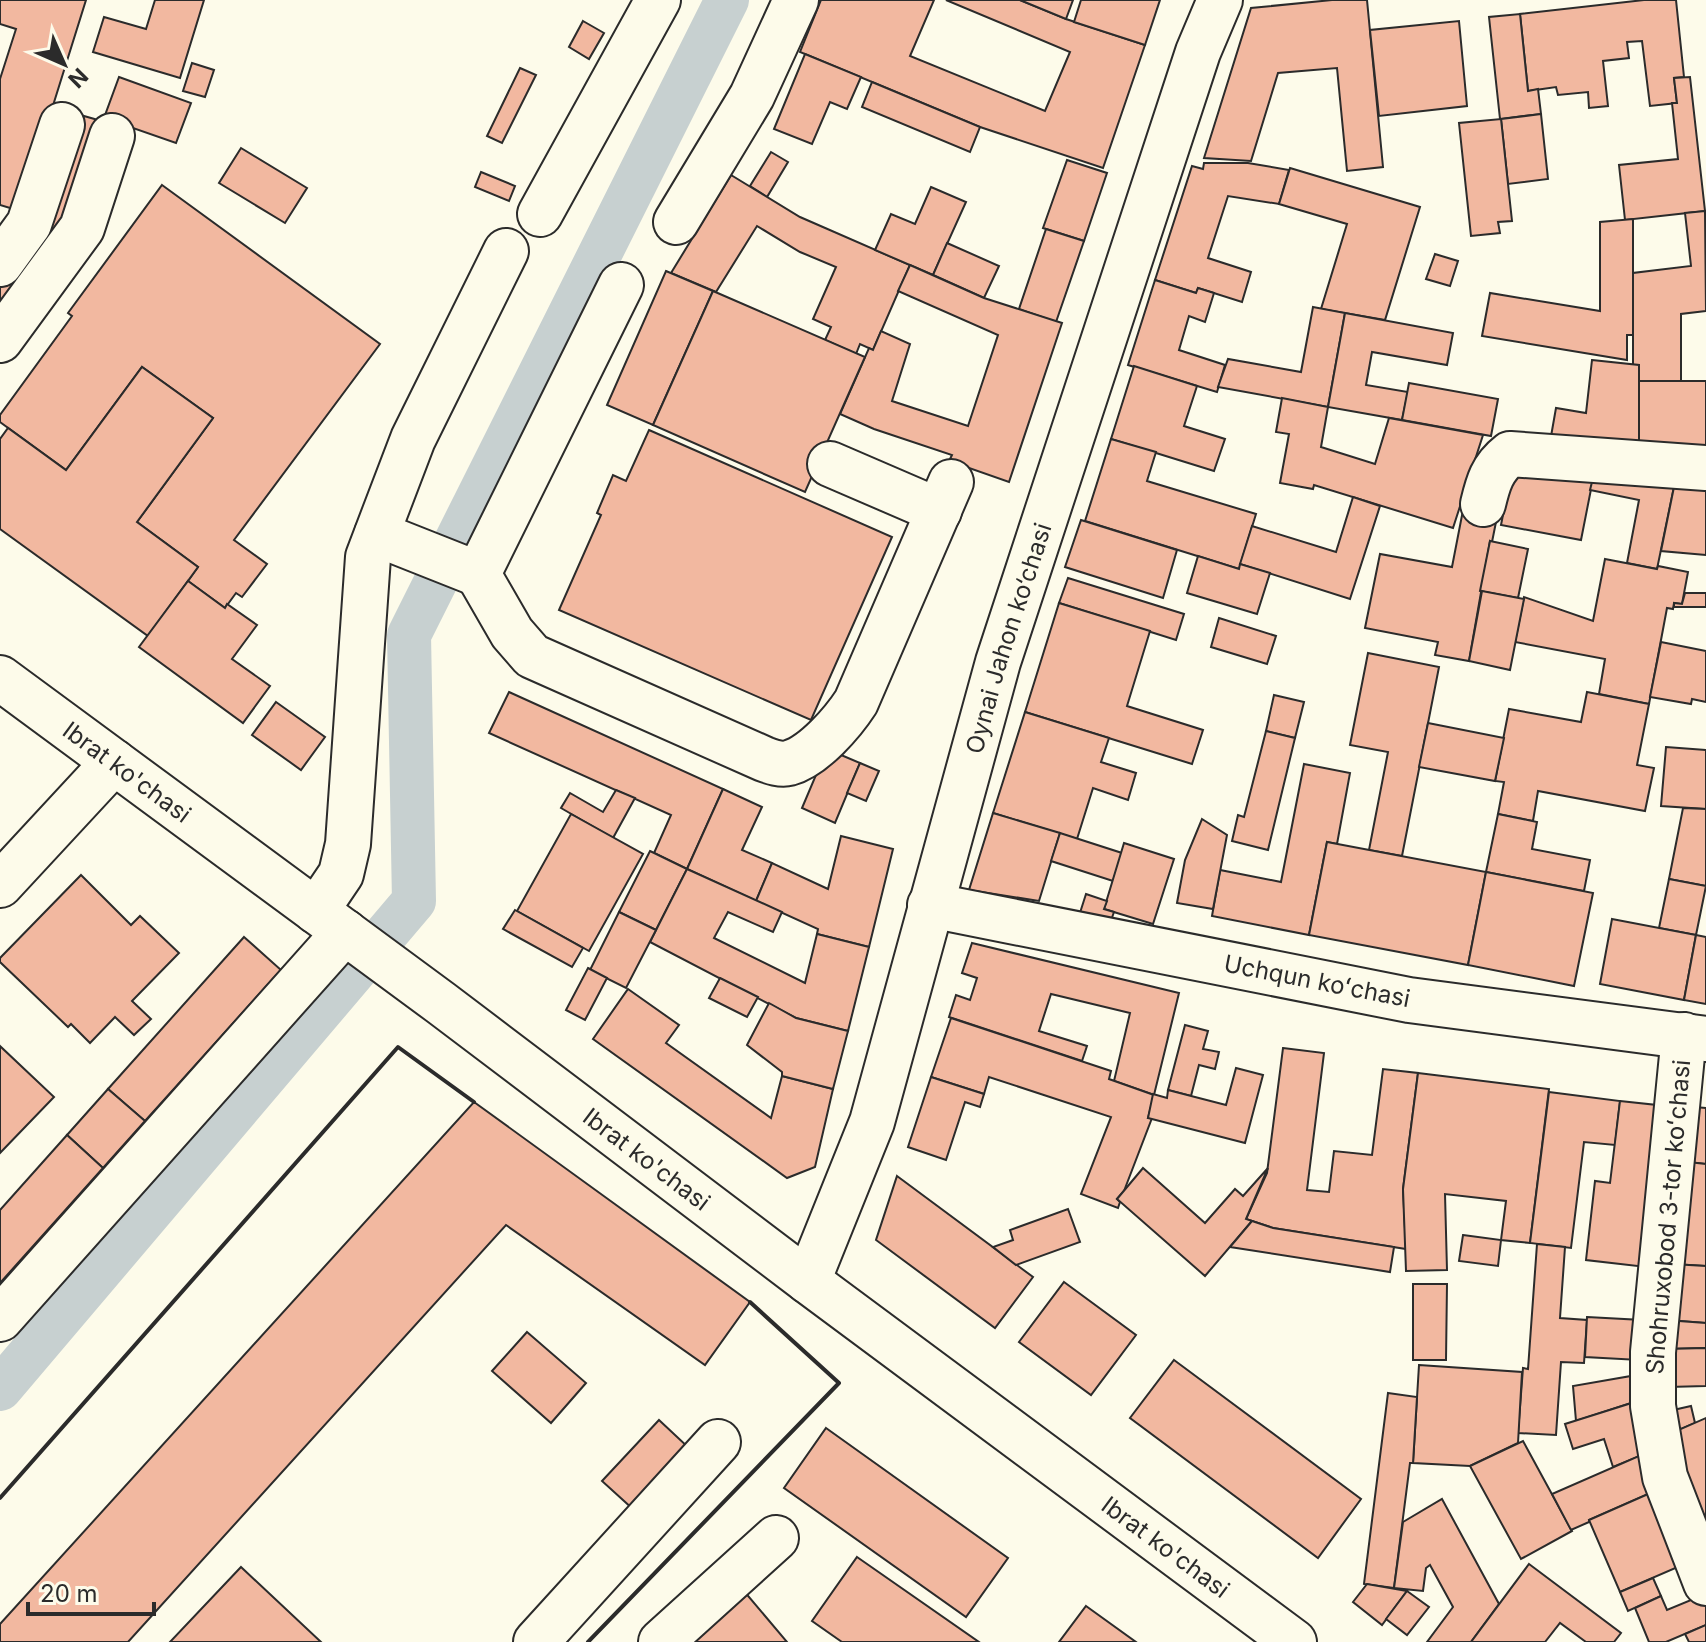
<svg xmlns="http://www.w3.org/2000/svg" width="1706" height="1642" font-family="Inter,sans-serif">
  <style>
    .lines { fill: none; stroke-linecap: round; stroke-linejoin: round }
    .canal { stroke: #c7d0d0; stroke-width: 44 }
    .building { fill: #f2b8a0; stroke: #2b2b2b; stroke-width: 2 }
    .minor-casing { stroke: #2b2b2b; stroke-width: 48 }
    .major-casing { stroke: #2b2b2b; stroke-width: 48 }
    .minor { stroke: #fdfbea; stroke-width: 44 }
    .major { stroke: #fdfbea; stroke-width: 44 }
    .wall { stroke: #2b2b2b; stroke-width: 4 }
    .labels { text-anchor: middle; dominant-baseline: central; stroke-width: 6; stroke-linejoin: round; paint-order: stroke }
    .street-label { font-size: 24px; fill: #2b2b2b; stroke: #fdfbea }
  </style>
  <rect width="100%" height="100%" fill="#fdfbea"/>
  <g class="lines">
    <path class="canal" d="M0 1389 414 901 409 635 727 0"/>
  </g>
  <g class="building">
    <path d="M0 0H86L20 211 0 205V79L16 29 0 24Z"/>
    <path d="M155 0H204L180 78 93 52 104 17 146 29Z"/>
    <path d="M821 0H934L910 56 1045 111 1070 52 946 0H1020L1066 19 1145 45 1103 168 980 127 800 52Z"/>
    <path d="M1020 0H1073L1066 19Z"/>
    <path d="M1081 0H1160L1145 45 1074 22Z"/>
    <path d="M1332 0H1367L1383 167 1347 171 1337 68 1278 73 1251 161 1204 158 1251 8Z"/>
    <path d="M1644 0H1676L1684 77 1674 78 1677 103 1650 106 1642 41 1627 42 1629 58 1603 61 1608 106 1589 108 1588 92 1558 95 1556 87 1528 91 1520 14Z"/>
    <path d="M1520 14 1528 91 1538 89 1541 114 1500 119 1489 17Z"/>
    <path d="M583 21 604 33 589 59 569 47Z"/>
    <path d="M1459 21 1467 106 1379 116 1370 30Z"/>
    <path d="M805 54 861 77 847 109 830 102 812 144 774 129Z"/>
    <path d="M192 63 214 70 205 97 183 91Z"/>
    <path d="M520 68 536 75 502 143 487 136Z"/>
    <path d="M119 77 191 103 176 143 104 118Z"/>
    <path d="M1690 77 1705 211 1625 220 1619 165 1678 159 1672 103H1677L1674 78Z"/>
    <path d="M872 82 980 127 970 152 862 107Z"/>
    <path d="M1541 114 1548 179 1508 184 1501 119Z"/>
    <path d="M84 116 105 122 71 227 0 324V287L51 217Z"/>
    <path d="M1501 119 1512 221 1498 222 1500 233 1471 236 1459 123Z"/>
    <path d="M241 148 307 188 285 223 219 183Z"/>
    <path d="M771 152 788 162 767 197 750 186Z"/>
    <path d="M1067 160 1107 173 1084 241 1043 228Z"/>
    <path d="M1204 163H1248L1289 170 1279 204 1228 196 1208 258 1251 272 1242 302 1198 288 1196 293 1155 280 1192 166 1203 169Z"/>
    <path d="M1290 168 1420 207 1385 320 1321 309 1347 224 1279 204Z"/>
    <path d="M481 172 515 186 509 201 475 187Z"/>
    <path d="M731 175 800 217 910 265 873 350 860 344 856 354 825 340 831 327 813 319 836 267 800 252 757 226 716 292 671 273Z"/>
    <path d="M162 185 380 344 234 540 267 564 242 597 236 593 225 608 188 581 198 567 137 522 213 418 142 367 66 470 0 422V415L72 316 68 313Z"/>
    <path d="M931 187 966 202 933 275 875 250 891 214 915 224Z"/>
    <path d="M1705 211 1706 311 1681 314V381H1639V365H1633V273L1691 266 1685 213Z"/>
    <path d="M1633 219V335H1627V360L1482 336 1490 293 1600 311V222Z"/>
    <path d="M1046 229 1084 241 1056 322 1019 309Z"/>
    <path d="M947 243 999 266 984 298 933 275Z"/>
    <path d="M1435 254 1458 261 1450 286 1426 279Z"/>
    <path d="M910 265 984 298 1062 323 1009 482 949 461 952 455 874 429 840 414 869 348 873 350 881 331 910 344 892 401 968 426 998 335 898 291Z"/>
    <path d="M666 271 713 291 653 425 607 405Z"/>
    <path d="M1155 280 1196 293 1198 288 1214 293 1205 322 1189 316 1179 350 1225 365 1217 392 1128 365Z"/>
    <path d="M713 291 865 357 805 492 653 425Z"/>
    <path d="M1313 307 1345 313 1328 407 1218 387 1228 359 1301 372Z"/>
    <path d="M1345 313 1453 333 1447 365 1372 352 1366 385 1408 392 1402 420 1328 407Z"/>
    <path d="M1592 360 1639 365V457L1550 442 1556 408 1586 413Z"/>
    <path d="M1134 366 1197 386 1184 426 1225 439 1214 471 1111 439Z"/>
    <path d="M142 367 213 418 137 522 198 567 148 636 0 529V439L8 428 66 470Z"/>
    <path d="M1639 381H1706V460L1639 457Z"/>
    <path d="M1409 383 1498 399 1491 436 1402 420Z"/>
    <path d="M1282 398 1328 407 1321 447 1375 464 1389 418 1483 435 1453 528 1314 485 1313 489 1280 483 1289 434 1276 432Z"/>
    <path d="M649 430 892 537 811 720 559 610 601 515 597 513 613 475 626 481Z"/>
    <path d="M1111 439 1156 452 1147 481 1256 514 1239 569 1085 521Z"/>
    <path d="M1514 459 1594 474 1581 540 1501 525Z"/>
    <path d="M1594 474 1675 482 1657 569 1627 563 1639 500 1590 490Z"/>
    <path d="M1706 478V555L1661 551 1675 482Z"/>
    <path d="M1353 497 1380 506 1350 599 1240 564 1252 526 1336 552Z"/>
    <path d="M1464 505 1498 512 1492 542 1490 541 1469 661 1435 655 1438 642 1365 628 1380 554 1452 567Z"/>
    <path d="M1081 520 1177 550 1163 598 1065 567Z"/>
    <path d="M1490 541 1528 549 1518 598 1480 591Z"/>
    <path d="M1198 556 1239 569 1240 564 1270 573 1257 614 1187 593Z"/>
    <path d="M1605 559 1657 569 1658 566 1688 572 1682 604 1674 603 1673 609 1667 608 1649 704 1599 694 1605 659 1515 642 1524 597 1593 621Z"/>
    <path d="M1068 578 1184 614 1176 640 1059 603Z"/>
    <path d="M188 581 225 608 227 604 257 625 232 659 270 686 243 723 139 647Z"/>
    <path d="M1482 591 1524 599 1510 670 1469 661Z"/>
    <path d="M1685 593H1706V607H1674V603L1682 604Z"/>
    <path d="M1059 603 1150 631 1127 706 1203 730 1192 764 1025 712Z"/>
    <path d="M1219 618 1276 636 1267 664 1211 647Z"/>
    <path d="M1661 642 1706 651V702L1692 699 1691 704 1650 697Z"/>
    <path d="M1368 653 1439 667 1402 856 1369 850 1388 752 1350 745Z"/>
    <path d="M509 692 723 789 687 869 654 853 671 815 489 733Z"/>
    <path d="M1587 692 1649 704 1637 765 1654 768 1645 811 1538 791 1533 821 1498 814 1504 782 1495 781 1509 709 1581 722Z"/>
    <path d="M1274 695 1304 702 1295 738 1266 731Z"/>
    <path d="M276 702 325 737 301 770 252 735Z"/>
    <path d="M1025 712 1109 738 1101 762 1136 773 1128 800 1093 788 1077 839 993 813Z"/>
    <path d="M1428 723 1504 738 1495 781 1419 767Z"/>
    <path d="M1266 731 1295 738 1268 850 1232 841 1238 815 1244 817Z"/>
    <path d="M1666 747 1706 750V809L1661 806Z"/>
    <path d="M827 749 860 763 835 823 802 808Z"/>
    <path d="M860 763 879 771 866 801 847 793Z"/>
    <path d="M1304 764 1350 773 1337 844 1327 842 1309 935 1212 916 1220 870 1281 882Z"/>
    <path d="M723 789 762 807 742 850 772 863 756 901 687 869Z"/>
    <path d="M616 790 635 798 613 838 561 808 570 793 603 812Z"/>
    <path d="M1683 808 1706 809V886L1669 879Z"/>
    <path d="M993 813 1060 833 1039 901 969 890Z"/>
    <path d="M571 814 643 854 589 951 517 911Z"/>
    <path d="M1498 814 1537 822 1532 849 1590 860 1584 891 1486 872Z"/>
    <path d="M1202 819 1227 835 1213 909 1177 903 1185 860Z"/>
    <path d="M1060 833 1122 853 1113 881 1051 861Z"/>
    <path d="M841 836 893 849 869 947 817 934 818 929 756 901 772 863 828 889Z"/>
    <path d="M1327 842 1486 872 1468 965 1309 935Z"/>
    <path d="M1124 843 1174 859 1153 924 1104 909Z"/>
    <path d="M650 851 687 869 656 930 619 912Z"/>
    <path d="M687 869 782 912 773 932 728 912 714 938 805 983 817 934 869 947 848 1031 796 1018 650 942Z"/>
    <path d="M1486 872 1593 893 1574 986 1468 965Z"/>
    <path d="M81 875 131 925 140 916 179 953 132 1001 151 1019 134 1035 115 1017 90 1043 71 1024 68 1027 0 962V958Z"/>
    <path d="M1669 879 1706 886 1696 935 1659 928Z"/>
    <path d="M1086 894 1107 901 1104 909 1114 912 1108 929 1078 919Z"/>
    <path d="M515 910 583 948 572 967 503 929Z"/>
    <path d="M619 912 656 930 626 988 590 970Z"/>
    <path d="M1612 919 1696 935 1684 1000 1600 984Z"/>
    <path d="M1696 935 1706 937V1004L1684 1000Z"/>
    <path d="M244 937 281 970 145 1121 108 1089Z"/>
    <path d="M972 943 1179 993 1154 1095 1114 1081 1130 1013 1051 994 1039 1031 1087 1046 1082 1061 949 1017 956 995 970 1000 977 978 962 973Z"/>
    <path d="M588 968 607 978 585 1020 566 1010Z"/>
    <path d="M720 978 758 997 747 1017 709 998Z"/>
    <path d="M628 989 679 1025 666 1043 771 1118 782 1076 833 1089 815 1167 787 1178 593 1039Z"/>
    <path d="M769 1003 796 1018 848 1031 833 1089 782 1076V1072L747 1045Z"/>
    <path d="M951 1018 1111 1071 1109 1079 1154 1095 1148 1118H1152L1124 1191 1117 1199 1120 1202 1118 1208 1081 1194 1111 1117 989 1077 984 1094 931 1077Z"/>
    <path d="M1185 1025 1208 1031 1203 1049 1219 1052 1215 1069 1199 1065 1191 1096 1168 1090Z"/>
    <path d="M0 1046 54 1097 0 1153Z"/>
    <path d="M1283 1048 1324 1053 1307 1190 1329 1192 1334 1151 1372 1155 1383 1069 1418 1073 1403 1189 1406 1249 1273 1228 1246 1219 1267 1173Z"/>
    <path d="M1236 1068 1263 1075 1245 1143 1148 1118 1153 1094 1167 1098 1168 1090 1226 1105Z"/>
    <path d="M1418 1073 1549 1089 1530 1243 1501 1240 1506 1201 1445 1194 1447 1270 1406 1271 1403 1189Z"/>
    <path d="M931 1077 984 1094 980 1107 965 1102 946 1160 908 1147Z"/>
    <path d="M108 1089 145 1121 103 1168 67 1135Z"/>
    <path d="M1549 1092 1620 1101 1615 1145 1584 1142 1571 1248 1530 1243Z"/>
    <path d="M1620 1101 1666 1106 1646 1267 1586 1260 1595 1181 1610 1183Z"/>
    <path d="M474 1102 750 1302 705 1365 506 1225 128 1642H0V1624Z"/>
    <path d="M1683 1106 1706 1108V1164L1679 1161Z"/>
    <path d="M67 1135 103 1168 0 1283V1210Z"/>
    <path d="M1679 1161 1706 1164V1266L1672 1264Z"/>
    <path d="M1143 1168 1205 1223 1235 1189 1243 1196 1268 1168 1246 1219 1252 1221 1205 1276 1117 1199Z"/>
    <path d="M897 1176 1033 1277 995 1328 876 1240Z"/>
    <path d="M1068 1209 1080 1242 1016 1265 993 1247 1013 1240 1010 1230Z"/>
    <path d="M1252 1221 1273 1228 1394 1247 1390 1272 1230 1247Z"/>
    <path d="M1463 1235 1501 1240 1498 1266 1459 1261Z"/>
    <path d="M1537 1244 1565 1247 1560 1318 1587 1320 1584 1363 1561 1362 1556 1435 1518 1433 1523 1368 1528 1369Z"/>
    <path d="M1672 1264 1706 1266V1323L1667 1320Z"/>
    <path d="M1064 1282 1136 1335 1091 1395 1019 1342Z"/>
    <path d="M1413 1284H1447L1446 1360H1413Z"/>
    <path d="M1587 1317 1642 1320 1639 1360 1585 1357Z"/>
    <path d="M1665 1320 1706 1323V1348L1666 1349Z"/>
    <path d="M527 1332 586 1383 551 1423 492 1371Z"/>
    <path d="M1706 1348V1386L1668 1387 1666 1349Z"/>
    <path d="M1174 1360 1361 1499 1318 1558 1130 1418Z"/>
    <path d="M1419 1365 1522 1372 1518 1443 1470 1466 1413 1463Z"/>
    <path d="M1631 1376 1634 1402 1576 1421 1573 1386Z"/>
    <path d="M1388 1393 1417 1397 1413 1463H1410L1394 1588 1364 1584Z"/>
    <path d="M1638 1401 1655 1450 1613 1467 1604 1439 1573 1449 1565 1424Z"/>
    <path d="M1691 1406 1695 1423 1665 1436 1660 1413Z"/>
    <path d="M1706 1418V1571L1660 1438Z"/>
    <path d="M659 1420 690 1449 634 1510 602 1481Z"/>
    <path d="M826 1428 1008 1558 966 1617 784 1488Z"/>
    <path d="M1523 1441 1572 1531 1521 1559 1470 1466Z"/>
    <path d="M1648 1452 1664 1487 1589 1520V1522L1571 1530 1552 1494Z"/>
    <path d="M1664 1487 1694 1560 1620 1592 1589 1520Z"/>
    <path d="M1442 1499 1499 1604 1471 1642H1427L1453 1607 1430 1565 1426 1568 1423 1591 1394 1588 1403 1522Z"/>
    <path d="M857 1557 979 1642H842L812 1621Z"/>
    <path d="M1529 1564 1621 1633 1614 1642H1586L1560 1623 1545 1642H1471Z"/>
    <path d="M241 1567 321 1642H170Z"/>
    <path d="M1653 1578 1661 1596 1628 1611 1620 1592Z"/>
    <path d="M738 1584 787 1642H682Z"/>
    <path d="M1367 1584 1407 1591 1382 1625 1353 1602Z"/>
    <path d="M1407 1591 1429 1607 1407 1635 1386 1619Z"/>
    <path d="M1703 1595 1706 1602V1625L1666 1642H1649L1635 1608 1661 1596 1667 1610Z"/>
    <path d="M1086 1606 1136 1642H1059Z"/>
    <path d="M1706 1625V1642H1689L1685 1634Z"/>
  </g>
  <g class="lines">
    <defs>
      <g id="minor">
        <path d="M540 214 658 0"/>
        <path d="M676 222 752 96 796 0"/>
        <path d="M0 264 29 224 62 125"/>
        <path d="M0 340 82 228 112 136"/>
        <path d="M830 464 939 511"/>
        <path d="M1483 504C1488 483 1492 468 1510 454L1706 468"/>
        <path d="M377 534 478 574 621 285"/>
        <path d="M478 574 512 633 532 656 764 759C772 762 781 765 789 763 814 756 843 722 856 702L951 482"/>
        <path d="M0 885 114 762"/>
        <path d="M930 905 1409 1000 1706 1039"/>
        <path d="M316 911 341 874 348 844 368 557 413 439 506 251"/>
        <path d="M1684 1035 1653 1352V1406L1665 1477 1706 1583"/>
        <path id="s1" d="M808 1281 872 1122 998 662 1198 52 1220 0"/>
        <path d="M0 1319 345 932"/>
        <path d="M536 1642 718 1442"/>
        <path d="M661 1642 776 1538"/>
      </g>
      <g id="major">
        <path id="s2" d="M0 678 441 1003 808 1281 1294 1642"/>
      </g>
    </defs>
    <use href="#minor" class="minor-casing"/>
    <use href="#major" class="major-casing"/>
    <use href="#minor" class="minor"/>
    <use href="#major" class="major"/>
    <g class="wall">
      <path d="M0 1498 398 1047 474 1102"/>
      <path d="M588 1642 839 1383 750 1302"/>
    </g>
  </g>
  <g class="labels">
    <g class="street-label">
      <text stroke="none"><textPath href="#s1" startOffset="674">Oynai Jahon ko‘chasi</textPath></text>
      <text stroke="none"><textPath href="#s2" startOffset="158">Ibrat ko'chasi</textPath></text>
      <text transform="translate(1317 981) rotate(11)">Uchqun koʻchasi</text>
      <text stroke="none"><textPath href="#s2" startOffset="806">Ibrat ko'chasi</textPath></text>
      <text transform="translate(1668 1217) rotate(-85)">Shohruxobod 3-tor koʻchasi</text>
      <text stroke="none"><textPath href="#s2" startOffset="1454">Ibrat ko'chasi</textPath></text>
    </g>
  </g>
  <g transform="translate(64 64) rotate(135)" stroke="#fdfbea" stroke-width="6" paint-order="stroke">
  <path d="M0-6L14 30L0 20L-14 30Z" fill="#2b2b2b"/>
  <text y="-12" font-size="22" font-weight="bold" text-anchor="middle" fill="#2b2b2b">N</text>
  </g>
  <path d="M28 1602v12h126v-12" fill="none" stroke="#2b2b2b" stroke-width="4"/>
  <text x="40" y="1602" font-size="24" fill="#2b2b2b" stroke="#fdfbea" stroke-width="6" paint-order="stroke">20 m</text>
</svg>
